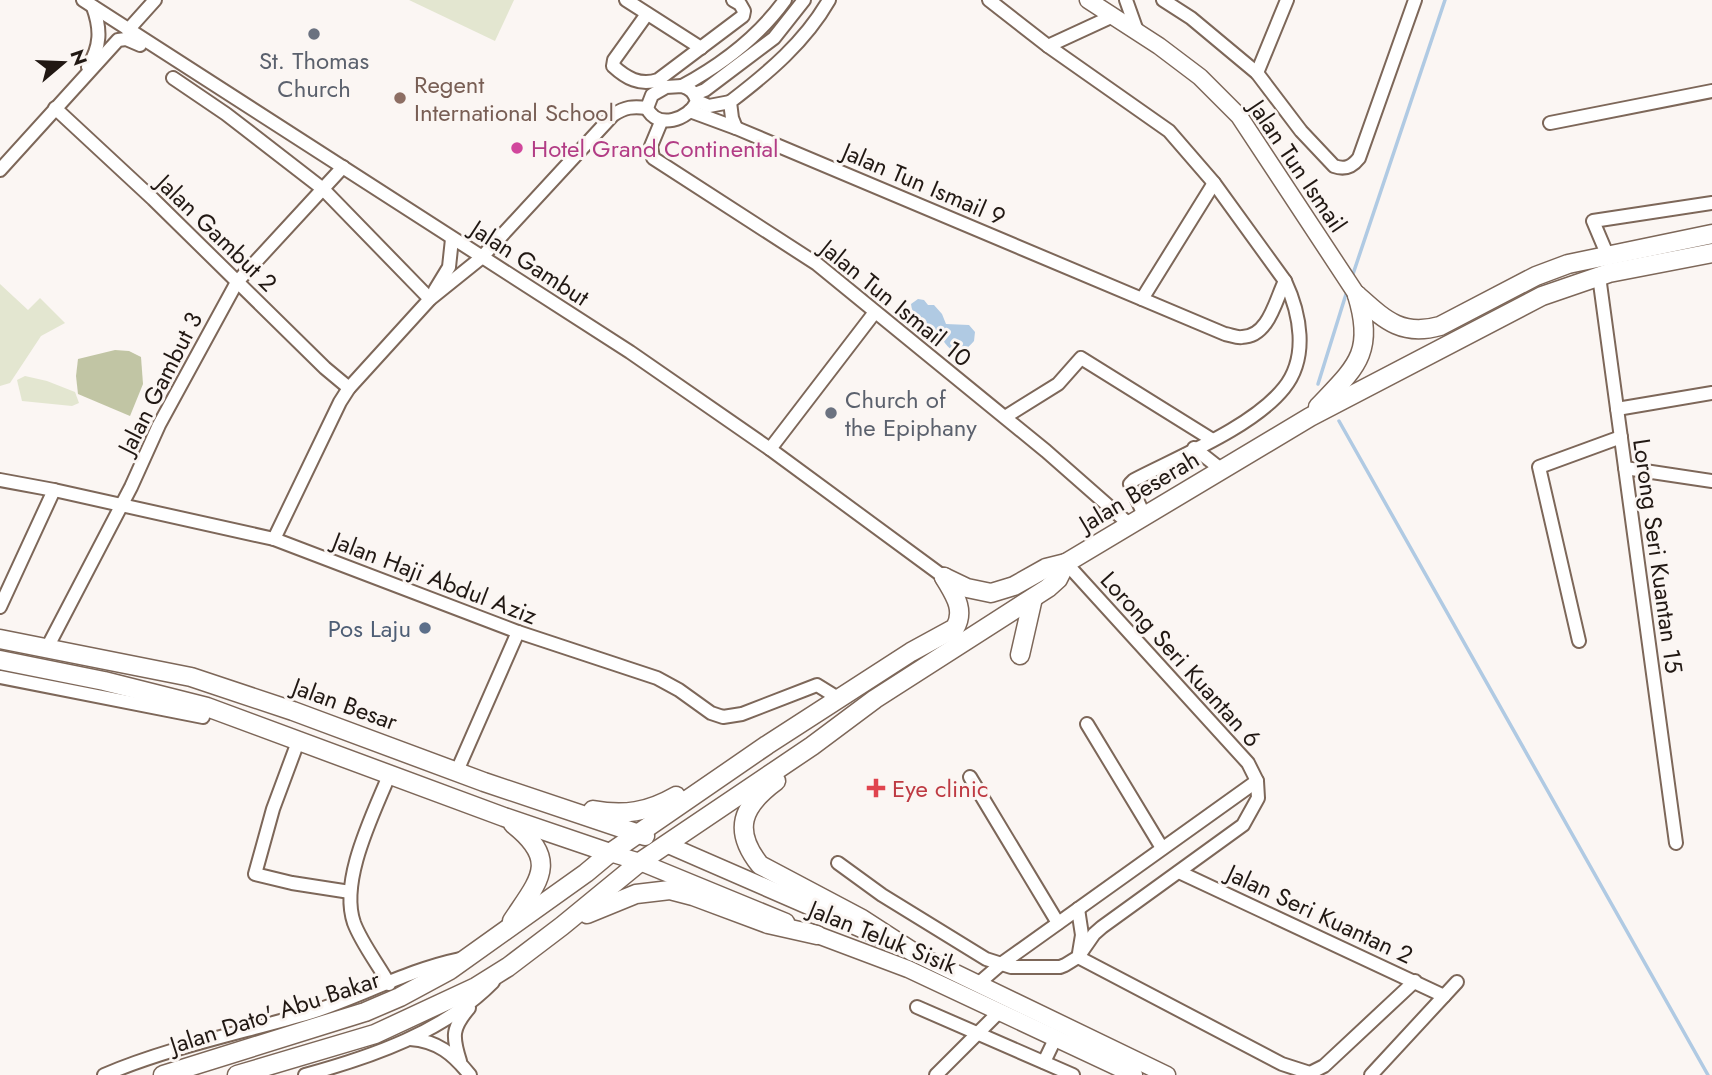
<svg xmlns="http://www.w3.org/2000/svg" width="1712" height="1075" font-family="Jost,sans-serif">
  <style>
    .green { fill: #e3e6d0 }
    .forest { fill: #c1c5a4 }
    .water { fill: #b0cae3 }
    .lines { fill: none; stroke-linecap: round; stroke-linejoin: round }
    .stream { stroke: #b0cae3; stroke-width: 3.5 }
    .minor-casing { stroke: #7d6759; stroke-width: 16 }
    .major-casing { stroke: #7d6759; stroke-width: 19 }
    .highway-casing { stroke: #7d6759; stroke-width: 21 }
    .minor { stroke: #fff; stroke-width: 12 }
    .major { stroke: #fff; stroke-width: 16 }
    .highway { stroke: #fff; stroke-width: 18 }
    .worship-dot { fill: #6b7280; stroke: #fbf6f3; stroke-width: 2.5 }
    .education-dot { fill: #8d6e63; stroke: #fbf6f3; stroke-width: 2.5 }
    .hotel-dot { fill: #d1479c; stroke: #fbf6f3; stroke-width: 2.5 }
    .service-dot { fill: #5c6f8a; stroke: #fbf6f3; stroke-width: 2.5 }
    .health-dot { fill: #e0444e; stroke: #fbf6f3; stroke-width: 2.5 }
    .labels { text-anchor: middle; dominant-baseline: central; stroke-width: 6; stroke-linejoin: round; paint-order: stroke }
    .worship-label { font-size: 24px; fill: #5b616d; stroke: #fbf6f3 }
    .education-label { font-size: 24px; fill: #785e54; stroke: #fbf6f3; text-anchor: start }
    .hotel-label { font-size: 24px; fill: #b23c85; stroke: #fbf6f3; text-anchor: start }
    .street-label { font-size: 24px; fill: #211813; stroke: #fbf6f3 }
    .service-label { font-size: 24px; fill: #4e5e75; stroke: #fbf6f3; text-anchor: end }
    .health-label { font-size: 24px; fill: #be3a42; stroke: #fbf6f3; text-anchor: start }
  </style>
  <rect width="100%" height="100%" fill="#fbf6f3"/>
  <g class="green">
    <path d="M409 0H514L495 41Z"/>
    <path d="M0 284 28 310 40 298 65 323 41 336 10 383 0 386Z"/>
    <path d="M25 376 47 381 75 392 79 403 72 406 22 401 17 380Z"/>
  </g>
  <path class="forest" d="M115 350 129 351 141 357 143 384 130 416 78 394 76 376 78 359Z"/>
  <path class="water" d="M918 299 924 300 928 305H934L942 314 946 324 969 325 975 332 974 341C956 362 949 349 938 333L926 330 921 317 912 310 911 304Z"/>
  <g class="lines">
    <g class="stream">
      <path d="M1352 277 1445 0"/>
      <path d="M1318 384 1347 291"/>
      <path d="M1339 421 1708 1075"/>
    </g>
    <defs>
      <g id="minor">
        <path d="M83 0 630 352 770 449 944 577"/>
        <path d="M626 0 701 48"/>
        <path d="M1126 0 1137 31"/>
        <path d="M1163 0 1191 18 1257 73 1301 131 1334 166C1345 170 1352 167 1359 158L1415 0"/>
        <path d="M647 14 614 60 613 66C626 78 640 86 658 80L743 16 744 11 740 4 733 0"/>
        <path d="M128 30 155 0"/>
        <path d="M1048 46 1113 16"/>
        <path d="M88 67C101 46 101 29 93 7"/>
        <path d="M1257 73 1287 0"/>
        <path d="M173 78 226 114 323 189 430 299"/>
        <path d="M682 86C721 65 759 36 785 0"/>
        <path d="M682 86C691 89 694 92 697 101 689 120 657 130 647 108L652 95 666 87Z"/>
        <path d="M695 94 705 90 774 38 804 0"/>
        <path d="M697 101 709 106 730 102"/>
        <path d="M55 108 153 199 325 368 349 388"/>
        <path d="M690 111 736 128 1225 334C1231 335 1237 338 1242 337 1269 337 1276 298 1285 281L1214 183 1169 131 1048 46 989 0"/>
        <path d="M661 122 651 146 653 158 817 264 1046 451 1129 524"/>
        <path d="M1550 123 1712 91"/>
        <path d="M736 128 732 118 730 102C768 73 805 42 829 0"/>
        <path d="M0 170 118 40 126 39 140 45"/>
        <path d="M1607 254 1593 221 1712 203"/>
        <path d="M1599 276 1676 843"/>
        <path d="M435 290 449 267 452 239"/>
        <path d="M1142 299 1214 183"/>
        <path d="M1617 409 1712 393"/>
        <path d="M1005 417 1058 384 1081 358 1211 439"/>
        <path d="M1194 448 1222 470"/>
        <path d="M770 449 875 312"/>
        <path d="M1625 468 1712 481"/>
        <path d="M0 480 54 490 274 539 518 632 657 678 679 690 711 713 723 717 742 714 817 685 838 698"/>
        <path d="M1144 515 1130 484 1134 480C1178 457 1253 427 1284 388 1309 357 1300 313 1285 281"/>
        <path d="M274 539 340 402 349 388 430 299 481 258 613 115C625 107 633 106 647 108"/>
        <path d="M0 607 54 490"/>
        <path d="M1579 641 1539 467 1621 437"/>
        <path d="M47 648 131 487 159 425 237 282 343 167"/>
        <path d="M0 677 203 717"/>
        <path d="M1087 724 1162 848"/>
        <path d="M299 739 273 809 255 874 292 883 350 892"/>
        <path d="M457 771 518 632"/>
        <path d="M970 777 1058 923"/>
        <path d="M838 863 882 895 986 959 1011 967H1060L1065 965 1078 957 1094 934 1102 927 1243 825 1258 798 1257 781 1248 763 1066 563"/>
        <path d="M1179 872 1444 996"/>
        <path d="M1078 909 1082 935 1079 953"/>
        <path d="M1078 957 1282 1064 1310 1073 1324 1066 1415 981"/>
        <path d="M979 983 1001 964 1257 781"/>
        <path d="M389 984C378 964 362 944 354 923 339 880 374 813 390 773"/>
        <path d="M917 1007 1073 1075"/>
        <path d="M410 1039C438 1041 453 1054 470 1075"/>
        <path d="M460 1061C452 1036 452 1028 469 1008"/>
        <path d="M1044 1062 1056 1037"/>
        <path d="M104 1075C170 1047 241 1033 309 1013 360 997 407 970 460 959"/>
        <path d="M305 1075C371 1057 444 1032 493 982"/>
        <path d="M936 1075 1000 1011"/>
        <path d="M1371 1075 1457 982"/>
      </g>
      <g id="major">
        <path d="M1088 0 1159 46 1200 77 1239 116 1357 295"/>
        <path d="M666 844 882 938"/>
        <path d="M610 853 640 862 786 922"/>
        <path d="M807 931 908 969 1134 1075"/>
        <path d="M902 947 1167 1075"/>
      </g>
      <g id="highway">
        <path d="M1357 295C1384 319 1401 337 1440 326L1536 276 1568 264 1712 234"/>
        <path d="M1318 407C1356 367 1375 353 1357 295"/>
        <path d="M944 577 967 588 991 593 1014 586 1046 568 1066 563"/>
        <path d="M0 639 191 677 293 711 484 782 645 836"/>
        <path d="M1020 655 1033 598"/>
        <path d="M0 660 104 681 207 707 504 817 610 853"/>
        <path d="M776 781C742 806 732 830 760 865L862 919 913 952"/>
        <path d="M593 810C624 816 648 812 676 796"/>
        <path d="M587 914 636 894 670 890 693 896 768 924 817 935"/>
        <path d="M512 921C539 880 560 861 513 824"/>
        <path d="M163 1075 365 1012 400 997 450 970 586 873 610 853 767 745 911 652 955 628C966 609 953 593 944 577"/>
        <path d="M237 1075 375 1034 476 987 508 967 562 926 640 862 812 746 875 699 1048 588 1058 579 1066 563 1310 417 1542 296 1609 273 1712 253"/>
      </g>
    </defs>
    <use href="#minor" class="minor-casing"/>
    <use href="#major" class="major-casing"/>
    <use href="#highway" class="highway-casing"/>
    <use href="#minor" class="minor"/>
    <use href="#major" class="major"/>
    <use href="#highway" class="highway"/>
  </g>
  <g class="worship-dot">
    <circle cx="314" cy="34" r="7"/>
    <circle cx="831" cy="413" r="7"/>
  </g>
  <circle class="education-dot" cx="400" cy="98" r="7"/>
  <circle class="hotel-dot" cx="517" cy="148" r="7"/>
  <circle class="service-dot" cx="425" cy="628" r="7"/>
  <path class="health-dot" d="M872.5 777.5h7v7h7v7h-7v7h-7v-7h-7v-7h7z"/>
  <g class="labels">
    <g class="worship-label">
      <text x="314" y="60">St. Thomas<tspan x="314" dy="28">Church</tspan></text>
      <text x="845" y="399" text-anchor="start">Church of<tspan x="845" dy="28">the Epiphany</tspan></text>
    </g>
    <g class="education-label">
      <text x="414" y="84">Regent<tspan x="414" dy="28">International School</tspan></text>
    </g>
    <g class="hotel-label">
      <text x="531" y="148">Hotel Grand Continental</text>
    </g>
    <g class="street-label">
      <text transform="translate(1298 166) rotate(56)">Jalan Tun Ismail</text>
      <text transform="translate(924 184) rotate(23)">Jalan Tun Ismail 9</text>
      <text transform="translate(217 233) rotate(44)">Jalan Gambut 2</text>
      <text transform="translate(530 263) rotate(33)">Jalan Gambut</text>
      <text transform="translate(896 303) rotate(39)">Jalan Tun Ismail 10</text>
      <text transform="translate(160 383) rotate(-63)">Jalan Gambut 3</text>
      <text transform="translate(1139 491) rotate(-31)">Jalan Beserah</text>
      <text transform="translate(1658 556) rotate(82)">Lorong Seri Kuantan 15</text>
      <text transform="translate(435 578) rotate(21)">Jalan Haji Abdul Aziz</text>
      <text transform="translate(1181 659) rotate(48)">Lorong Seri Kuantan 6</text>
      <text transform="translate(345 704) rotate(20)">Jalan Besar</text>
      <text transform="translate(1320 914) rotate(25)">Jalan Seri Kuantan 2</text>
      <text transform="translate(883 937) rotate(22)">Jalan Teluk Sisik</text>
      <text transform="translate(275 1012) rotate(-18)">Jalan Dato' Abu Bakar</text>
    </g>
    <g class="service-label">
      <text x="411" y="628">Pos Laju</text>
    </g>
    <g class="health-label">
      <text x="892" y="788">Eye clinic</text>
    </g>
  </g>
  <g transform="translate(63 63) rotate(71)" stroke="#fbf6f3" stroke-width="5" paint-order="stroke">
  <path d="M0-5L12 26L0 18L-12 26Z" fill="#211813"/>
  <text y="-10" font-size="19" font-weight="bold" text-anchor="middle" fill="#211813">N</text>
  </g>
</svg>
